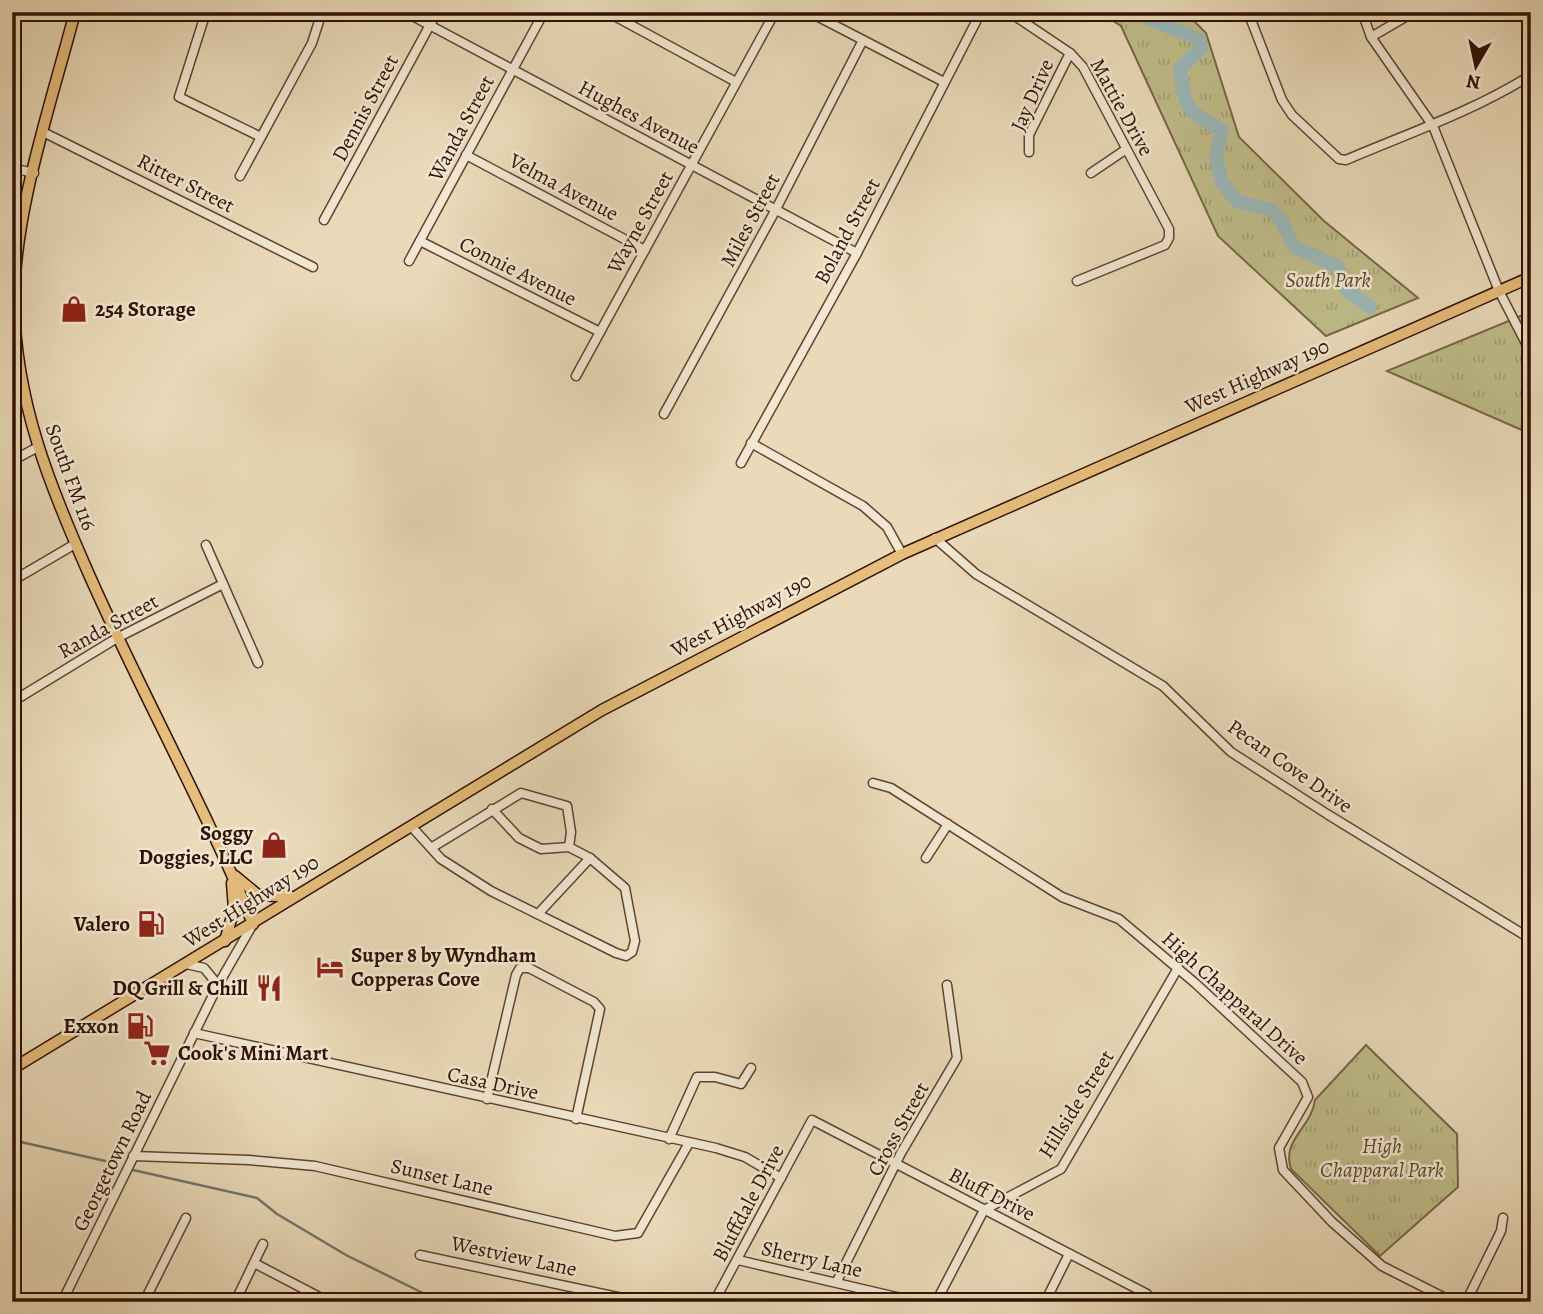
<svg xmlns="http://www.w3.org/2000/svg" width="1543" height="1314" font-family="Alegreya,serif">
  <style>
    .park { fill: url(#park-tufts); stroke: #786746; stroke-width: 2 }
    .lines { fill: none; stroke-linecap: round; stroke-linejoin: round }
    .stream { stroke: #717570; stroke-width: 2.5 }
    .river { stroke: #9bb8b9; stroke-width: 14 }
    .minor-casing { stroke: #5f4330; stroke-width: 11 }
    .major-casing { stroke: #311103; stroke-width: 13 }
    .minor { stroke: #f1e7d2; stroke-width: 8 }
    .major { stroke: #e5bd7c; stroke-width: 10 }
    .labels { text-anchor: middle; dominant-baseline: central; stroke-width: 5; stroke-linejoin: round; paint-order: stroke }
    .street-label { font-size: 21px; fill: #311103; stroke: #f1e7d2 }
    .park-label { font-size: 21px; font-style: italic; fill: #5c452c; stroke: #f1e7d2 }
    .poi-label { font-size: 21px; font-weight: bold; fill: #311103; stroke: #f1e7d2; text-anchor: end }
  </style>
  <defs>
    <pattern id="park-tufts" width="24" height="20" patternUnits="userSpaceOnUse" patternTransform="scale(1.75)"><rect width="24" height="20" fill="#bfbd8a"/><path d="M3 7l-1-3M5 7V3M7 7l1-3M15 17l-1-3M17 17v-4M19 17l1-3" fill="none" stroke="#a5a175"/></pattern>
  </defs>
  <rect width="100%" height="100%" fill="#eadab9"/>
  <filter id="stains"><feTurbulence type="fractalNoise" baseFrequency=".00286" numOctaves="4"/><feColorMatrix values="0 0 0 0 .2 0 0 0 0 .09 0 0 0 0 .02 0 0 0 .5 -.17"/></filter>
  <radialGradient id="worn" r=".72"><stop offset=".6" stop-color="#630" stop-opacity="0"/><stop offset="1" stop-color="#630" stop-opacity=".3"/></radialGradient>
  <g class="park">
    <path d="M1099 12H1185L1206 33 1239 137 1324 221 1418 298 1326 336 1218 236 1121 26Z"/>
    <path d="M1528 313 1531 318V434L1387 371Z"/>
    <path d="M1366 1045 1457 1134 1458 1187 1380 1256 1291 1169C1281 1140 1312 1127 1315 1100Z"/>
  </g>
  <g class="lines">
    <g class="stream">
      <path d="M12 1140 114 1163"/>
      <path d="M133 1170 257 1198 277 1214 346 1255 441 1302"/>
    </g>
    <path class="river" d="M1133 12 1200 40 1201 48 1180 69C1184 108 1188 112 1222 130L1216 158 1222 183 1238 202 1270 209 1282 221 1294 247 1337 266 1347 290 1370 307"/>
    <defs>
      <g id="minor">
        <path d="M206 12 179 97 261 137"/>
        <path d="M405 12 857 253"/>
        <path d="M607 12 736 82"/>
        <path d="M809 12 944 82"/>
        <path d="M1009 12 1070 53 1083 67 1169 229V238L1165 245 1077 281"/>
        <path d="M1248 12 1282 100 1292 115 1339 159 1346 160C1409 133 1472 112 1531 75"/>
        <path d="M1362 12 1371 37 1433 126 1499 291 1531 353"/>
        <path d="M1371 37 1414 12"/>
        <path d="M43 132 313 267"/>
        <path d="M1029 152V135L1070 53"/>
        <path d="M466 155 645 250"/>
        <path d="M12 168 34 173"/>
        <path d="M1091 173 1125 150"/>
        <path d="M240 176 312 43 322 12"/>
        <path d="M324 220 437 12"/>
        <path d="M420 241 600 332"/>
        <path d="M409 261 544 12"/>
        <path d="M576 376 775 12"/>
        <path d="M664 414 775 211 863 40"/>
        <path d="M751 443 863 506 887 527 902 554"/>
        <path d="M12 461 36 448"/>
        <path d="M741 463 857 253 981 12"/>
        <path d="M935 538 976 574 1163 686 1231 752 1327 814 1531 939"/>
        <path d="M206 545 258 663"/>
        <path d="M12 581 75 544"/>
        <path d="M12 702 117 638 223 584"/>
        <path d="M873 783 891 788 1062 897 1119 919 1195 983 1302 1082 1308 1097 1279 1148 1283 1170 1332 1222 1382 1266 1453 1302"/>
        <path d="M411 826 441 859 491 891 616 953 626 956 632 952 635 941 625 888 590 858 569 847 541 849 519 838 492 809"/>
        <path d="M431 848 521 793 567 806 571 832 569 847"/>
        <path d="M926 858 948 824"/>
        <path d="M538 914 590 858"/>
        <path d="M186 964 204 968 218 985"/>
        <path d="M194 1033 716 1148 745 1157 781 1178"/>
        <path d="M487 1099 516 975 520 968H529L594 1002 600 1009 576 1119"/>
        <path d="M669 1139 697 1077H715L741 1084 751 1068"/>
        <path d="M133 1156 249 1160 315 1166 615 1236 638 1233 689 1143"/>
        <path d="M420 1255 641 1302"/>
        <path d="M738 1260 918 1302"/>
        <path d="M254 1263 329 1302"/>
        <path d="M837 1281 901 1153 957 1058 947 985"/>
        <path d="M62 1302 218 985 253 924"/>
        <path d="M144 1302 186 1218"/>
        <path d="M235 1302 263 1244"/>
        <path d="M714 1302 812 1120 1147 1294 1153 1302"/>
        <path d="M936 1302 984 1210 1061 1169 1178 968"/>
        <path d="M1045 1302 1069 1254"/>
        <path d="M1466 1302 1501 1231 1503 1218"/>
      </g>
      <g id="major">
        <path d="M75 12C52 101 14 210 14 302 15 402 51 489 91 579 143 696 205 807 253 924"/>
        <path d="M235 876 258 895 293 897"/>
        <path d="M225 941 234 909 232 883"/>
        <path d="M12 1069 602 710 902 554 1531 277"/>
      </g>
    </defs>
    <use href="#minor" class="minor-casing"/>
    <use href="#major" class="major-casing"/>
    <use href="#minor" class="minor"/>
    <use href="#major" class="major"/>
  </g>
  <defs>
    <symbol id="shop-bare" viewBox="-9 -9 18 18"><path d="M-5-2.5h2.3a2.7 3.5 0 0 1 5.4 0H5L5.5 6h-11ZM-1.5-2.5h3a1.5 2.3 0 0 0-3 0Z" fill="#8f2418" stroke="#f1e7d2" stroke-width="2.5" paint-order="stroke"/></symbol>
    <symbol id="fuel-bare" viewBox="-9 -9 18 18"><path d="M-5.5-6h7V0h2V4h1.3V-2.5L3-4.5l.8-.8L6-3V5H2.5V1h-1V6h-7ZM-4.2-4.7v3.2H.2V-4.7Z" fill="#8f2418" stroke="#f1e7d2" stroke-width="2.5" paint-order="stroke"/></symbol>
    <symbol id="hotel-bare" viewBox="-9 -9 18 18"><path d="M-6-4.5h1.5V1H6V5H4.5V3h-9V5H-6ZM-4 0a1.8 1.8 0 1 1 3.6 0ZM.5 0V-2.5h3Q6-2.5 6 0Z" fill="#8f2418" stroke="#f1e7d2" stroke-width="2.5" paint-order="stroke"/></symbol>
    <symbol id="restaurant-bare" viewBox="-9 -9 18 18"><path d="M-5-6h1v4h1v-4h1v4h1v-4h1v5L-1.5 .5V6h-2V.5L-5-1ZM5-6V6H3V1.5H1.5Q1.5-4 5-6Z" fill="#8f2418" stroke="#f1e7d2" stroke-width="2.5" paint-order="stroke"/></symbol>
    <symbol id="supermarket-bare" viewBox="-9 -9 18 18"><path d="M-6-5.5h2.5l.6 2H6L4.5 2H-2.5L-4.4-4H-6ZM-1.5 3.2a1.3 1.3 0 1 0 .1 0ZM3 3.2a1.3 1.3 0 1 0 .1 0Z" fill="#8f2418" stroke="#f1e7d2" stroke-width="2.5" paint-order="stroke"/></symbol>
  </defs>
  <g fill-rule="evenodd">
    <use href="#shop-bare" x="55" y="290" width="38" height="38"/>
    <use href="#shop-bare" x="255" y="826" width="38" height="38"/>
    <use href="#fuel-bare" x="132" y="905" width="38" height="38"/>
    <use href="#hotel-bare" x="311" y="948" width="38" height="38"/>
    <use href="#restaurant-bare" x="250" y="969" width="38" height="38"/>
    <use href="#fuel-bare" x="121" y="1007" width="38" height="38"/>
    <use href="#supermarket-bare" x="138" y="1034" width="38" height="38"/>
  </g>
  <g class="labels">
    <g class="street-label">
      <text transform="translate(1032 95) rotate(-66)">Jay Drive</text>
      <text transform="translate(1122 107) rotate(61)">Mattie Drive</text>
      <text transform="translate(365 108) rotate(-62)">Dennis Street</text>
      <text transform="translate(639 117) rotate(28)">Hughes Avenue</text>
      <text transform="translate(461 128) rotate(-62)">Wanda Street</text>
      <text transform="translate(186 183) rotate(27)">Ritter Street</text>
      <text transform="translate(564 187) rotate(28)">Velma Avenue</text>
      <text transform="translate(750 220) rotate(-62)">Miles Street</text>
      <text transform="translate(640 222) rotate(-61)">Wayne Street</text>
      <text transform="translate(847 231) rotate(-62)">Boland Street</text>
      <text transform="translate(518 271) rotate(27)">Connie Avenue</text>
      <text transform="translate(1257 376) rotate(-24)">West Highway 190</text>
      <text transform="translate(71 477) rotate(70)">South FM 116</text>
      <text transform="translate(741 615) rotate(-28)">West Highway 190</text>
      <text transform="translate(108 626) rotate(-29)">Randa Street</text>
      <text transform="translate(1290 766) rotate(35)">Pecan Cove Drive</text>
      <text transform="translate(251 901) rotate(-32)">West Highway 190</text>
      <text transform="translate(1235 998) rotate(42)">High Chapparal Drive</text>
      <text transform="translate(493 1083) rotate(12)">Casa Drive</text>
      <text transform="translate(1076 1104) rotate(-58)">Hillside Street</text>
      <text transform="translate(898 1129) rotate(-61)">Cross Street</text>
      <text transform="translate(112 1161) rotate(-64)">Georgetown Road</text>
      <text transform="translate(442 1177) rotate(13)">Sunset Lane</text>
      <text transform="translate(992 1194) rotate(27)">Bluff Drive</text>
      <text transform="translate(748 1203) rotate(-62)">Bluffdale Drive</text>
      <text transform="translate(514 1256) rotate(12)">Westview Lane</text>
      <text transform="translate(812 1259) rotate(13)">Sherry Lane</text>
    </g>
    <g class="park-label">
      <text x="1328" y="280">South Park</text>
      <text x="1382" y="1146">High<tspan x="1382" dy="24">Chapparal Park</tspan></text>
    </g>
    <g class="poi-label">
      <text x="95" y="309" text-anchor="start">254 Storage</text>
      <text x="253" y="833">Soggy<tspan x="253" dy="24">Doggies, LLC</tspan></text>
      <text x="130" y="924">Valero</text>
      <text x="351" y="955" text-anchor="start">Super 8 by Wyndham<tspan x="351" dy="24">Copperas Cove</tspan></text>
      <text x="248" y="988">DQ Grill &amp; Chill</text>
      <text x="119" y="1026">Exxon</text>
      <text x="178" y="1053" text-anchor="start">Cook's Mini Mart</text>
    </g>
  </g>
  <rect width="1543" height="1314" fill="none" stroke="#eadab9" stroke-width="42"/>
  <rect x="14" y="14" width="1515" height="1286" fill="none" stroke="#311103" stroke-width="3.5"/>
  <rect x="21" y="21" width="1501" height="1272" fill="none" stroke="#311103" stroke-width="2"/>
  <g transform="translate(1476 66) rotate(189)" stroke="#f1e7d2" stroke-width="5" paint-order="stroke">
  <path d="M0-5L12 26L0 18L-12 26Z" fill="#311103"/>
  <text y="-10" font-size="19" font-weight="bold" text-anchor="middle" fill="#311103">N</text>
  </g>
  <rect width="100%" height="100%" filter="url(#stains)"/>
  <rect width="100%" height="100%" fill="url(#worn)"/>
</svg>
